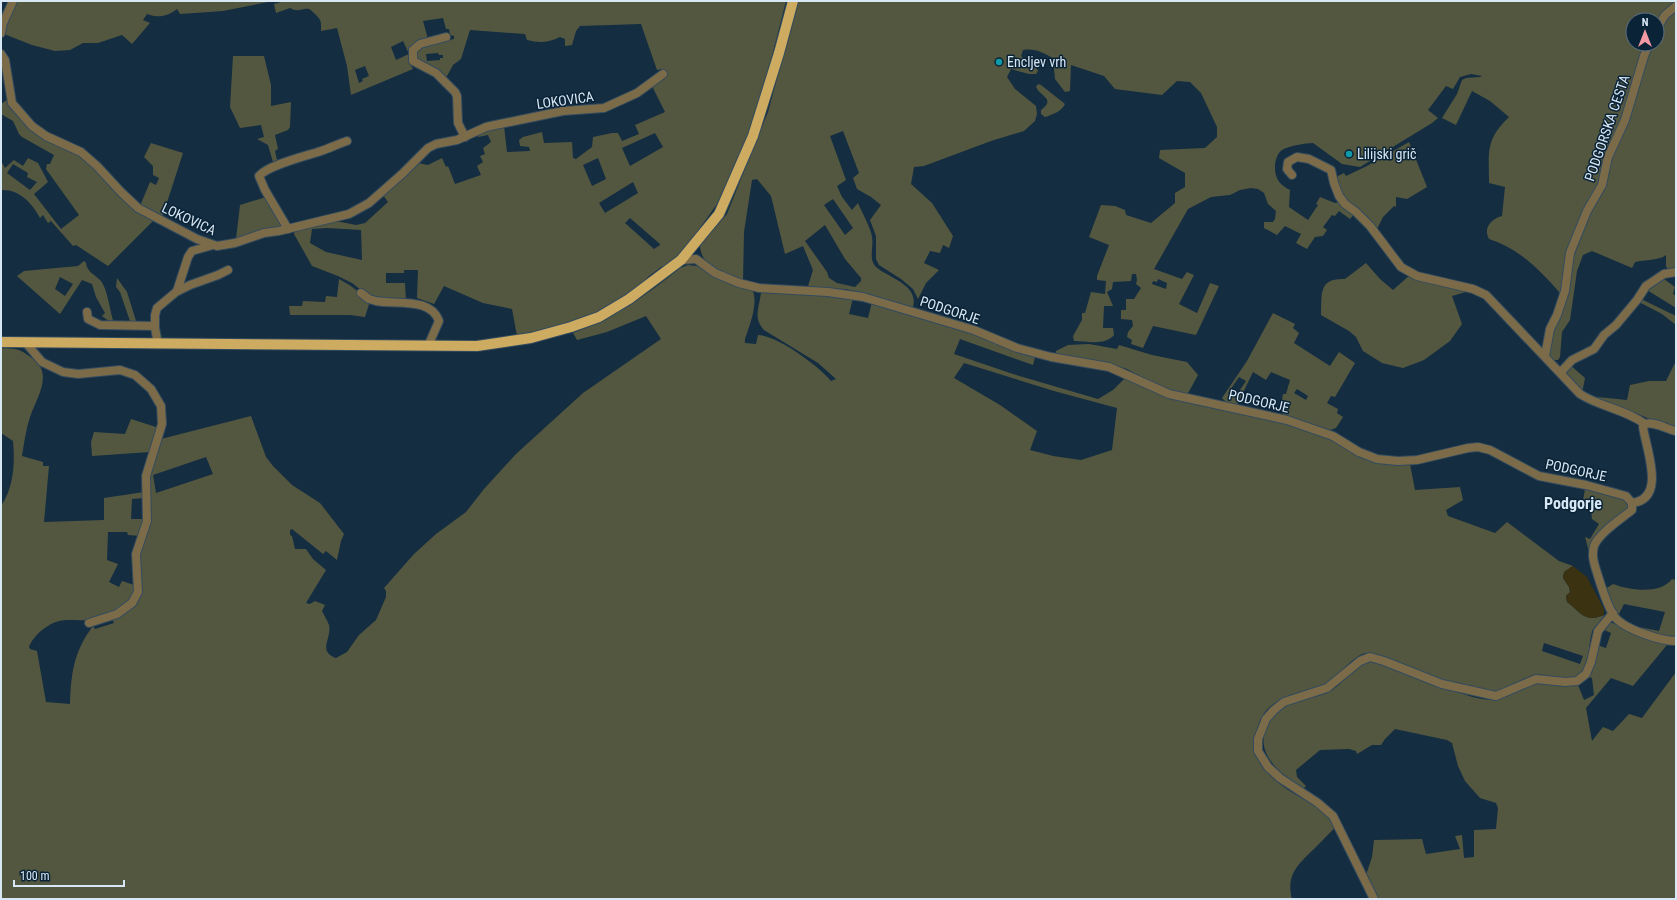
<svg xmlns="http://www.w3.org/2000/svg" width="1677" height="900" font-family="'Roboto Condensed',sans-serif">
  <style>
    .green { fill: #535740; fill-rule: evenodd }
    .sand { fill: #3a3211 }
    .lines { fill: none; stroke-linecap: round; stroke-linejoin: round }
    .minor-casing { stroke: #334b5e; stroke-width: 10 }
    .major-casing { stroke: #334b5e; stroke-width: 12 }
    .minor { stroke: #7b6b49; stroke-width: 8 }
    .major { stroke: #cdab61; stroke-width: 10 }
    .culture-dot { fill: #0f9aa8; stroke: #0a2337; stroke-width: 1.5 }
    .labels { text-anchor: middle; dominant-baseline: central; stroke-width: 3; stroke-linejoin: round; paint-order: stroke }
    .poi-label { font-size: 14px; fill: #d8e7f4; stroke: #0a2337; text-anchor: start }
    .street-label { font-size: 14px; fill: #d8e7f4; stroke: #0a2337 }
    .quarter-label { font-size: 16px; font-weight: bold; fill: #d8e7f4; stroke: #0a2337 }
  </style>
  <rect width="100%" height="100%" fill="#142d41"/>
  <g class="green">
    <path d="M15 1H273L223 11 180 14 177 9C167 17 158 18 147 14L143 20 150 23 132 44 122 35 98 43H83L70 50 55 51 32 45 4 34 8 18Z"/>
    <path d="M285 1H786L772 56 749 133 717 204 692 239 669 265 661 267 649 276 632 293 613 305 567 325 517 336 512 309 483 303 444 286 434 304 417 298 418 270H404V273H386V283H405L406 301 392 302 366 294 352 283 338 276 312 266 294 234 295 231 336 221 356 225 365 223 388 202 383 195 418 163 428 165 442 158 446 167 448 166 455 184 481 175 477 166 483 162 480 156 485 154 483 148 491 142 488 135 478 137 477 133 504 126 507 152 530 151 529 147 520 146 519 140 523 137 542 132 544 143 572 142 573 158 576 159 592 147 593 137 612 133H618L622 141 639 134 635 125 665 112 652 86 667 75 662 69 657 70 641 24 580 26 576 31 572 45 565 46V39L560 37C548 43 539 43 527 40L525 34 470 30 461 59 453 65 447 76 444 77 416 60 415 51 420 46 454 39V36L450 35 449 29H446L443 18 423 21 428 39 416 43 411 48 410 64 413 69 351 95 347 66 337 28 321 31C321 21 322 21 315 14 305 2 302 15 290 8L276 13 274 4ZM403 41 409 54 396 60 391 47ZM438 53 439 55H443V58H440V60L427 61 426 54ZM365 66 369 76 362 79 363 81 359 83 355 70ZM655 133 663 147 630 166 622 148ZM598 158 606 179 592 186 583 165ZM633 182 638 193 605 213 599 203ZM630 218 660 244V245L654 249 625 223ZM327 228 361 230 362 260 326 252 310 243 312 229Z"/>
    <path d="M798 1H1676V269L1669 271 1666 266V255C1660 260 1644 260 1635 262L1632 268 1592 251 1583 255 1577 271 1570 320 1562 332 1560 357 1558 360H1554L1549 357 1560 296 1559 292C1539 269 1518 248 1489 239 1483 228 1491 219 1502 216L1505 187 1489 183C1489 152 1485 140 1509 117L1490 101 1472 91 1456 125 1442 118 1457 94 1462 80 1466 78 1480 77 1482 76 1471 74 1460 77 1453 89 1446 86 1428 110 1438 118 1432 123 1360 167 1342 164 1313 143C1305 143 1289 146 1282 150 1274 156 1273 172 1278 180 1280 184 1286 188 1290 190L1289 207 1308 220 1318 205 1316 204 1320 197 1335 203 1339 202 1355 213 1350 219 1339 211 1335 216 1332 215 1323 227 1327 230 1323 236 1315 237 1307 249 1296 243 1301 234 1285 226 1277 235 1264 228V222H1273L1275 219 1276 211 1268 204 1264 193 1258 189 1251 188 1240 190 1230 195 1211 197 1188 209 1154 269 1182 279 1187 272 1194 275 1179 304 1197 313 1210 283 1219 286 1196 335 1153 326 1143 348 1131 344 1132 340 1127 337 1128 332 1133 326 1132 320 1121 319V310H1126V299H1134L1141 288 1136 284 1137 280 1136 274H1132L1131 281 1113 282 1112 289 1107 292 1113 306H1104L1103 328H1113L1114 335C1105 346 1087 341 1074 341L1073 336 1082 320V313H1085L1091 292 1105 294 1106 281 1097 280V276L1109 245 1089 237 1101 205 1115 206 1125 210 1126 215 1151 223 1175 203V193L1185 187V173L1159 158 1160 150 1205 148 1217 137V127L1201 93 1190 82 1177 81 1162 95 1115 89 1104 76 1071 65 1070 91 1065 92 1055 79 1053 58C1043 53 1036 48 1023 50L1021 56 1027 62 1036 67 1038 71 1036 74H1029L1011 69 1007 77 1015 89 1036 106 1037 114 1035 121 1024 131 991 141 924 166 914 167 911 184 932 203 953 236 949 248 943 245 940 253 930 251 924 263 939 270 926 283 918 299 913 289 901 279 879 265 876 259V236L870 220 881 205 871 197 857 189 853 178 859 173 843 131 830 136 846 180 837 186 842 197 852 210 858 203C862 213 871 228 872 237 874 247 868 259 876 267 889 278 919 285 913 307L885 300 872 295 845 289 810 288 808 286 813 270 803 246 785 254 771 196 757 179 752 180 744 232 743 281C725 275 700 266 700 245L727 214 750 156 768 112ZM1633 20H1657V44H1633ZM833 199 853 228 845 235 824 205ZM825 225 845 259 861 278V281L855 287 837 283 829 278 827 272 805 241ZM1158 279 1167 283 1166 289 1152 284 1153 281 1157 282Z"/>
    <path d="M233 56H264L271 85V106L291 102 290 127 288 130 275 135 278 149 275 151 277 160 273 162 268 145 257 139 264 137 261 125 240 128 230 107Z"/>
    <path d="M1038 84 1041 85 1065 104C1062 111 1052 115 1045 117L1041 114V110C1056 99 1041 97 1036 87Z"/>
    <path d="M7 100 16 112 77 153 154 220 108 266 76 245 73 246 51 221 48 223 43 215 40 218C32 203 19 189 1 190V161L5 168 14 160 23 166 28 158 38 163 48 182 34 194 61 229 79 215 46 169 47 164H50L54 155 22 137 19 134 13 121 1 114V104ZM13 164 28 173 27 177 37 182 30 190 7 173Z"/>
    <path d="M1409 142 1427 187 1407 199 1396 197V207L1394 206 1383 217 1376 231 1345 200 1336 181 1338 176 1344 173 1346 176 1367 166Z"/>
    <path d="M151 143 183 153 162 218 140 206 150 182 156 185 159 178 153 175V166L144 157Z"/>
    <path d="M266 197 282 224 280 229 236 239 240 205Z"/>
    <path d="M84 261 86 263C87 272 94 274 100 280 107 287 110 310 113 320L110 322 102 316 105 313 96 297 92 284 82 280 60 314 17 276 24 271 78 266ZM60 277 73 284 65 296 55 289Z"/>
    <path d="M1366 263 1380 279 1393 290 1410 275 1470 289 1466 292 1452 296 1462 324 1450 341 1424 360 1403 368 1382 363 1363 351 1356 337 1349 331 1321 315C1322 294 1318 278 1345 279Z"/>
    <path d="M688 265 697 266 719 279 753 291C757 303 752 319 748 330 747 335 744 338 745 343L756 344 758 335C777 335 819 366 831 381L836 379 818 363 764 330C753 318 759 308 761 293L837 295 853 298 849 314 868 318 872 302 971 332 1003 347 1035 357 1033 365 960 339 954 354 1013 374 1098 399 1113 390 1127 376C1139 383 1150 389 1163 394 1181 401 1201 403 1220 407 1255 414 1292 421 1325 436 1357 450 1372 469 1410 464L1415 490 1460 487 1463 500 1446 510 1448 516 1495 533 1507 522 1559 561 1573 566 1564 572 1563 578 1569 587 1570 592 1566 596 1567 602C1582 613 1584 623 1604 615 1601 622 1594 626 1592 632 1587 649 1592 677 1569 679 1557 681 1546 672 1533 675 1519 679 1505 695 1489 694 1478 693 1467 688 1457 685 1441 680 1424 676 1408 669 1395 663 1381 653 1366 653 1355 654 1338 676 1329 683 1325 687 1318 689 1313 690 1284 700 1266 697 1256 732 1249 755 1266 774 1284 787 1296 796 1311 801 1322 811 1327 815 1332 821 1337 826 1330 832 1324 839 1317 846 1301 862 1285 873 1292 899H1V506C14 487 15 463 13 441L1 433V348C18 349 18 348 32 358 54 373 37 397 30 417 26 429 24 443 22 456L43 462V466H49L44 522 104 520V498L144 492V498L132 499 131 519H145L141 536 128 535 127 532H108L107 560 118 564 109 582 119 587 122 581 137 586C136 590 136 595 134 598 126 612 102 620 87 620 78 621 68 619 59 621 47 624 33 636 29 647L30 649 37 651 46 702 70 704C71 673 74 651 93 626L95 629 114 623 111 617C126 612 136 605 139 590L138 556 148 528 150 518 148 471 159 441 165 416 167 420 161 439 251 416 266 457 273 466 292 485 320 503 344 534 341 541 337 560 326 551 323 554 292 529 290 530V535L292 536 295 549H306L313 559 326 570 306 603 310 604 315 601 325 605 322 611C324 615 327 620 329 625 332 639 317 651 336 658L347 652 359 635 376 620 386 597V591L384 588 414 554 436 534 466 512 484 489 516 454 583 393 661 339 646 316 607 332 577 340 573 333C614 318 647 295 680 268ZM964 363 1054 391 1117 408 1112 450 1081 460 1053 456 1030 450 1037 431 1000 405 954 378ZM206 457 213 474 156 493 153 475ZM1544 643 1583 656 1580 664 1542 651Z"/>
    <path d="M117 278 127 292 137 324H131L120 292 116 287Z"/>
    <path d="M339 279 351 286 370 301 365 317 350 315H290L289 306H302L303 301 325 302 326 296 337 297Z"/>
    <path d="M1664 279 1675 287 1673 294 1676 296V308L1647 290 1654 281Z"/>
    <path d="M1641 299 1676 316V325L1662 314 1639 302Z"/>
    <path d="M1273 313 1295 324 1293 328 1299 333 1294 343 1330 366 1339 352 1355 363 1335 397 1331 396 1327 403 1338 409 1337 413 1343 417 1336 428 1330 430 1283 416 1281 406 1283 394H1286L1290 380 1271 372 1266 380 1253 372 1237 405 1226 402 1222 398 1247 361ZM1239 377 1246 381 1236 396 1228 393ZM1297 389 1308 396 1306 400 1294 393Z"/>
    <path d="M1089 344 1117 349 1119 345 1152 355 1187 362 1198 375 1187 395 1154 384 1127 369 1117 366 1097 361 1056 355V351L1068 345Z"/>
    <path d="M1676 361V430L1633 412 1620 409 1587 396 1627 400 1630 385 1649 381H1666Z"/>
    <path d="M1569 364 1585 378 1582 393 1566 376V369Z"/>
    <path d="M131 419 156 427V437L150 452 92 456 91 442 94 432 125 434Z"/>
    <path d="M1585 489 1624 498 1628 502V508L1598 533 1591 559 1585 537 1590 539 1599 524 1592 519 1590 502 1583 501Z"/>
    <path d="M1672 579 1676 580V639H1672L1629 625 1659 631 1665 612 1624 604 1618 616 1605 589 1613 584C1629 590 1660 595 1672 579Z"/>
    <path d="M1607 623H1613L1635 634 1667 645 1633 686 1611 678 1586 708 1592 741 1603 727 1613 731 1629 714 1642 718 1676 672V899H1375L1366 875 1372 857 1374 840 1422 839 1426 854 1460 849 1455 836 1462 835 1464 858 1474 857V830L1496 829 1498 808 1496 803 1480 798 1465 781 1458 766 1452 743 1447 740 1395 729 1385 739 1381 745H1372L1357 754 1356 751 1349 749 1320 750 1296 770 1297 777 1306 786 1303 789C1280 774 1249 750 1271 720 1275 714 1281 707 1289 704 1302 698 1320 698 1332 690 1347 681 1355 662 1373 661 1402 673 1430 684 1460 693 1470 696 1482 701 1493 699 1509 697 1521 684 1535 682 1549 679 1562 688 1578 685L1584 700 1594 695 1592 678 1586 676 1597 645 1606 648 1611 633 1602 629Z"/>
  </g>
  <path class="sand" d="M1573 566 1587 577 1604 609V615C1584 623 1582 613 1567 602L1566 596 1570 592 1569 587 1563 578 1564 572Z"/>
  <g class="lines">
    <defs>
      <g id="minor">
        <path d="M1657 28 1665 15 1676 6"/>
        <path d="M1 33 3 23 13 1"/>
        <path d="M446 37 420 44 413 50V61L436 73 455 92 457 96 458 123 465 137"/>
        <path d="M1 54 5 60 12 103 32 126 46 136 81 152 97 166 121 192 138 208 197 239 217 246 235 243 264 233 279 231 349 214 369 203 402 174 428 148 436 144 457 140 486 127 495 125 563 111 604 108 637 93 663 74"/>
        <path d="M1292 175 1287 169 1288 162 1297 157 1309 159 1331 170 1334 183 1339 196 1345 204 1356 212 1370 226 1401 267 1417 276 1473 289 1486 295 1580 394C1600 407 1625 409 1645 424 1654 421 1666 429 1676 431"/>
        <path d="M288 229 265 190 259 176C268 165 306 156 321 151 330 148 338 144 347 141"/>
        <path d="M681 260 696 259 715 273 739 283 759 288 828 292 863 297 974 330 1017 348 1051 357 1109 367 1169 394 1287 420 1333 436 1359 452 1377 459 1398 461 1417 460 1468 448 1478 447 1490 450 1539 476 1586 485 1626 496 1632 503V510C1621 519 1599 533 1594 546 1591 557 1595 566 1598 576 1602 589 1607 605 1614 616 1623 629 1661 641 1676 641"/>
        <path d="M177 291 188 257 192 251 213 245"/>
        <path d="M361 293 369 299 376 301C396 305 431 297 439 321L428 346"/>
        <path d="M87 312 88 319 100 325 155 326"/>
        <path d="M26 343 42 362 63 372 78 374 120 370 135 375 151 389 161 406 162 424 146 476 147 521 136 554 138 592 132 603 117 614 89 623"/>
        <path d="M158 344 155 328V315L157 308 176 292 190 285 218 275 228 270"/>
        <path d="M1545 356 1550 329 1557 315 1565 291 1570 253 1587 211 1602 185 1608 157 1625 120 1644 56 1649 44"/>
        <path d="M1561 372 1572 360 1594 349 1604 335 1616 325 1637 300 1646 286 1664 274 1676 272"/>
        <path d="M1632 503C1667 499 1646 449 1643 427L1645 424"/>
        <path d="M1374 899 1333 816 1318 803 1280 778 1268 767 1258 751V739L1266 719 1274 710 1284 702 1327 688 1360 661 1370 657 1384 661 1442 684 1496 696 1536 679 1565 682 1577 681 1586 674 1591 662 1598 631 1613 613"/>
      </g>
      <path id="major" d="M1 342 477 346 531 338 571 327 599 317 629 299 681 260 719 214 753 136 779 53 793 1"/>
    </defs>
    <use href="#minor" class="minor-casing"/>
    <use href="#major" class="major-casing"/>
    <use href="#minor" class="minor"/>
    <use href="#major" class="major"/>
  </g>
  <g class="culture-dot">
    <circle cx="999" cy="62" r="4"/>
    <circle cx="1349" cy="154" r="4"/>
  </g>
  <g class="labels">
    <g class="poi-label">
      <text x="1007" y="62">Encljev vrh</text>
      <text x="1357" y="154">Lilijski grič</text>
    </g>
    <g class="street-label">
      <text transform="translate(565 100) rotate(-8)">LOKOVICA</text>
      <text transform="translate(1607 128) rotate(-71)">PODGORSKA CESTA</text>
      <text transform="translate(189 219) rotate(25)">LOKOVICA</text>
      <text transform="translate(950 310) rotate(18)">PODGORJE</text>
      <text transform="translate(1259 401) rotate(13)">PODGORJE</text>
      <text transform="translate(1576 470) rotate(12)">PODGORJE</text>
    </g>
    <g class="quarter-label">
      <text x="1573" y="503">Podgorje</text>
    </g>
  </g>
  <rect width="1677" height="900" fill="none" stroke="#d8e7f4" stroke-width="4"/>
  <g transform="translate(1645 32)"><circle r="19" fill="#0a2337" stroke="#5c7183"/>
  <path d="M0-3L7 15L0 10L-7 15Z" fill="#f49aa5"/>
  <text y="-6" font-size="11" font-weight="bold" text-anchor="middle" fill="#d8e7f4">N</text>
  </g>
  <path d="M14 880v6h110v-6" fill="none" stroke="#d8e7f4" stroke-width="2"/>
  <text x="20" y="880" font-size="12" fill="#d8e7f4" stroke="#0a2337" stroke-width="3" paint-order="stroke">100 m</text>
</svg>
